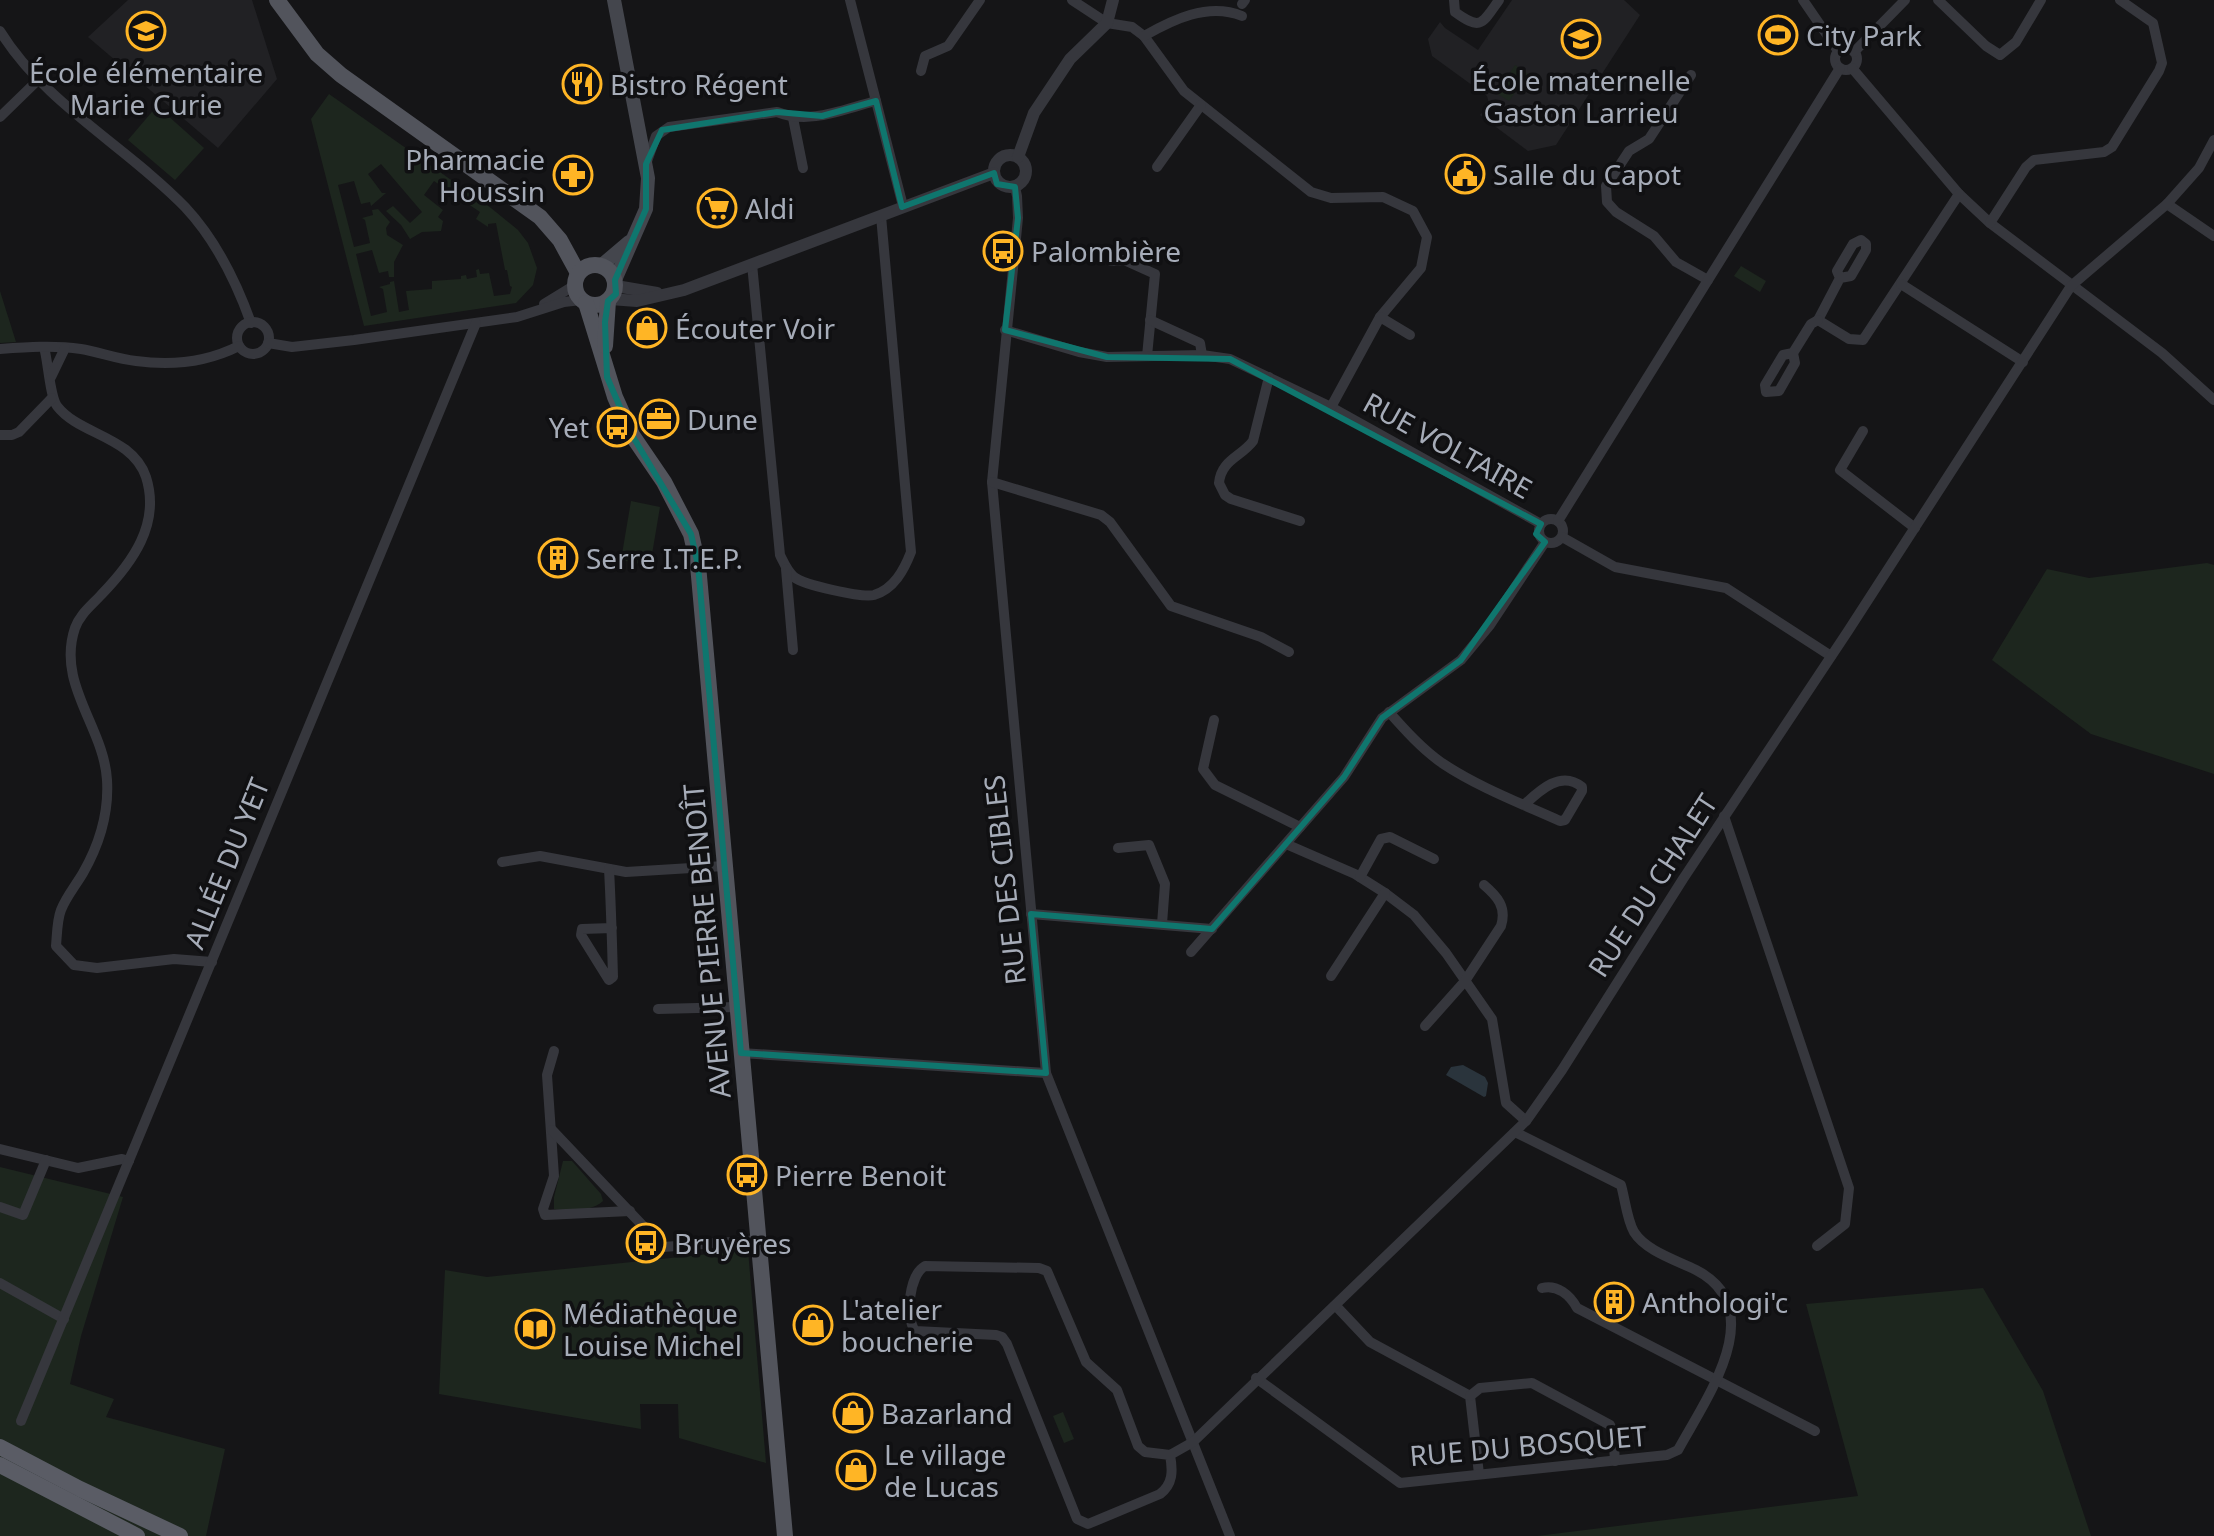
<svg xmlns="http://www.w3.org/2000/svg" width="2214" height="1536" font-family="'Noto Sans',sans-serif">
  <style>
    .built { fill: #212124 }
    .green { fill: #1d261e; fill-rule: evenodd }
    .water { fill: #2a343c }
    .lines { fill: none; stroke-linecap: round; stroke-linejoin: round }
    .minor { stroke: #36373d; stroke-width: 10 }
    .tertiary { stroke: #36373d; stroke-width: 12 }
    .secondary { stroke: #44464d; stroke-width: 14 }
    .primary { stroke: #52545c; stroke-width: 16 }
    .trunk { stroke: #5a5c65; stroke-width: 16 }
    .marked { fill: none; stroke: #0f766e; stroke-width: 6; stroke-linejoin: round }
    .labels { text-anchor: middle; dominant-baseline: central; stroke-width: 7; stroke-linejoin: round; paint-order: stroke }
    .poi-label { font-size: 28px; fill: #a6acb8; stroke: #101012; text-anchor: start }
    .street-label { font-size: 28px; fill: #a6acb8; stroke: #101012 }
  </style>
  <rect width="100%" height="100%" fill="#151517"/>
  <g class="built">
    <path d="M128 0H252L277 79 218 148 88 37Z"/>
    <path d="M1512 0H1624L1640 15 1556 145 1528 151 1480 115 1489 103 1487 96 1432 56 1428 39 1440 22 1445 28 1478 50Z"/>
  </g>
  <g class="green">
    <path d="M1776 16 1795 45 1781 55 1762 25Z"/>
    <path d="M1515 65 1528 74 1509 101 1496 93Z"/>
    <path d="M329 94 491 208 518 230 528 243 537 268 533 285 516 303 364 326 311 119ZM381 164 422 212 410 223 393 206 386 211 401 225 410 239 422 232 441 231 443 221 438 217 443 210 424 195 434 181 480 212 476 219 488 227V224L496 223 505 270H507L510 286 512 287 510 294 494 296 489 273 480 274 479 269 476 270 477 277 467 279 466 275 461 276V279L432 281V289L406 291 409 310 399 312 394 281 390 282V284L379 287 383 289 387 312 371 316 356 254 372 250 379 273 388 271 389 277H394V262L403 245 387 235 386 228 390 222 378 209 372 210 373 215 362 218 365 220 370 243 354 247 338 185 354 181 361 204 370 202 371 206 386 193H382L368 174Z"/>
    <path d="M157 106 204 148 175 180 128 140Z"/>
    <path d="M1741 266 1766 281 1760 292 1734 276Z"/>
    <path d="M0 291 16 342 0 343Z"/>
    <path d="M631 501 660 507 650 566 621 560Z"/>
    <path d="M2207 563 2214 565V774L2091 734 1992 660 2047 569 2089 578Z"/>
    <path d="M563 1161H572L601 1194 603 1201C591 1212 570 1211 554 1209V1197Z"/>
    <path d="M0 1167 123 1197 81 1336 70 1384 114 1399 106 1417 225 1449 206 1536H0Z"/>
    <path d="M748 1250 766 1463 679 1438 678 1404H640L641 1429 439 1394 445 1270 487 1277Z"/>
    <path d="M1983 1288 2043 1391 2091 1536H1537L1858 1496 1806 1304Z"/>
    <path d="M1063 1412 1074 1439 1064 1443 1053 1416Z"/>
  </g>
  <path class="water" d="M1463 1065 1485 1077 1488 1083 1486 1096 1484 1097 1446 1075 1451 1067Z"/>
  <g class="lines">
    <g class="minor">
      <path d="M850 0 903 206"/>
      <path d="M1072 0 1107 23 1132 27 1144 36 1184 91 1311 192 1331 198 1383 197 1413 211 1427 237 1421 268 1380 317"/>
      <path d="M1454 0 1455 12C1481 31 1482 24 1499 0"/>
      <path d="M1803 0 1838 51"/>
      <path d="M1938 0 1986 46 2000 55 2016 42 2041 0"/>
      <path d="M1242 4 1245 0"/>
      <path d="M0 31C45 104 126 146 185 207 215 239 236 281 251 323"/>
      <path d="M1144 36C1172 20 1208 2 1242 16"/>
      <circle cx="1846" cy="59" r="11"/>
      <path d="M1854 52 1905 0"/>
      <path d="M1852 68 1959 194 1990 223 2162 353 2214 400"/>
      <path d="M921 71 925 56 948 46 980 0"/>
      <path d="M1691 75 1649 139 1629 151 1606 186 1607 202 1616 212 1654 236 1676 262 1708 280"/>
      <path d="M0 117 38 80"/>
      <path d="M793 118 803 168"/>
      <path d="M646 164 656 136 669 127 777 112C810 125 843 109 876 101"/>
      <path d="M1157 167 1201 105"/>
      <path d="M1015 187 1017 196 1018 218 992 482 1046 1073 1230 1536"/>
      <path d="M2167 204 2214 236"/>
      <path d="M1990 223 2026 167 2034 160 2104 152 2112 147 2159 71 2162 63 2153 23 2120 0"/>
      <path d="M1111 261 1124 260 1155 274 1147 356"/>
      <path d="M752 264 780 555C784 563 787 571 794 577 804 585 862 598 874 595 894 589 904 570 911 552L881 216"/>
      <path d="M1840 278 1851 276 1866 250V244L1861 240 1853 244 1837 271 1840 278 1818 320 1849 339 1863 340 1959 194"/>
      <path d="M1901 284 2023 362"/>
      <path d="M544 304 575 285"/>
      <path d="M1150 320 1200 343 1202 355"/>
      <circle cx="253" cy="338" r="16"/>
      <path d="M1005 330 1079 352 1107 357 1202 355 1230 359 1331 407 1541 524"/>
      <path d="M268 343 292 347 354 340 517 317 564 302 581 300"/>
      <path d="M44 347C48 361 50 397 57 406 79 435 132 436 146 477 161 524 132 563 101 595 91 606 80 614 75 628 56 684 104 727 107 780 109 813 99 845 83 873 76 885 66 897 61 910 57 920 57 935 56 946L74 965 97 968 174 959 212 962"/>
      <path d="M0 349C27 347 54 345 81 349 99 352 117 359 136 361 171 366 207 362 239 346"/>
      <path d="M1793 353 1783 355 1765 385 1766 392 1779 391 1795 363 1793 353 1811 324 1818 320"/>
      <path d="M51 377 65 348"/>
      <path d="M1269 377 1253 441C1241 457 1221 460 1219 483L1225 495 1231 499 1300 521"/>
      <path d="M1331 407 1380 317 1410 335"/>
      <path d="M1863 431 1840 470 1915 528"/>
      <path d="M0 435H12L19 432 52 398"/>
      <path d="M992 482 1101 515 1110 522 1171 606 1261 637 1289 652"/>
      <circle cx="1551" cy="531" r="12"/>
      <path d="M1558 521 1840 68"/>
      <path d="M1562 537 1615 567 1726 588 1831 656"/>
      <path d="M786 569 793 650"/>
      <path d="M1389 712C1405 730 1422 749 1442 763 1478 787 1520 803 1560 821L1565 820 1582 791V787C1561 770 1540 790 1524 805"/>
      <path d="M1214 720 1203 769 1215 785 1300 827"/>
      <path d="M1724 816 1849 1188 1845 1224 1817 1246"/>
      <path d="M1286 844 1355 874 1385 893 1414 915 1446 953 1492 1019 1506 1103 1526 1121"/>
      <path d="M1118 848 1149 845 1165 884 1162 924"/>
      <path d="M502 862 540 856 626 872 724 866"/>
      <path d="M609 869C611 905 612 941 613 977L609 980 581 935 582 929 612 928"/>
      <path d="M1360 877 1381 839 1390 837 1434 859"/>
      <path d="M1031 914 1212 929"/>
      <path d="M1191 952 1344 777 1382 718 1461 660 1490 625 1545 542"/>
      <path d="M1331 976 1385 893"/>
      <path d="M658 1009 737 1007"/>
      <path d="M1425 1026 1465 981 1501 926C1507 907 1497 896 1484 885"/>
      <path d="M554 1051 547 1075 554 1176 543 1209 545 1215 630 1211"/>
      <path d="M741 1053 1046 1073"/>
      <path d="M552 1130 663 1247 759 1240"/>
      <path d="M0 1149 78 1168 122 1159 129 1161"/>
      <path d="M0 1207 23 1215 46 1160"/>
      <path d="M0 1283 64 1319"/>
      <path d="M1542 1288C1557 1284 1570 1295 1577 1308L1815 1431"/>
      <path d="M1336 1306 1370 1342 1470 1396 1479 1474"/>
      <path d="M1256 1378 1400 1483 1667 1455 1678 1450C1705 1400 1772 1309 1696 1270 1676 1260 1646 1251 1634 1232 1627 1220 1625 1199 1621 1185L1517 1133"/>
      <path d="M1470 1396 1480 1388 1532 1383 1610 1425 1613 1432 1615 1461"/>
      <path d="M21 1421 476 323"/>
      <path d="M1170 1455 1145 1452 1138 1446 1117 1390 1086 1362 1047 1271 1039 1268 925 1266C909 1275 905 1317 915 1331L996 1335 1002 1337 1007 1344 1077 1519 1088 1524 1160 1494C1173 1484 1173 1471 1170 1455L1193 1442 1526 1121 1562 1070 1683 879 1848 631 2071 286 2167 204 2199 168 2214 140"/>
    </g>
    <g class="tertiary">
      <circle cx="1010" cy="171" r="16"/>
      <path d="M1018 157 1034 113 1070 59 1107 23 1113 0"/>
      <path d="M616 286 657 293"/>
      <path d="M610 299 637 301 684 290 994 173"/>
    </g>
    <g class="secondary">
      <path d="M614 0 648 178 646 209 615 280"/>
      <path d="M602 265 629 242"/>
    </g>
    <g class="primary">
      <path d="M277 0 317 54 341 75 540 217 560 240 578 273"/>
      <circle cx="595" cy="285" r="20"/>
      <path d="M586 303 615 397 632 435 664 482 691 534 698 565 785 1536"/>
      <path d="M605 346 608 301"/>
    </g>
    <g class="trunk">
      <path d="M0 1447 80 1489 180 1536"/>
      <path d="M0 1465 137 1536"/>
    </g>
  </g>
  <path class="marked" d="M876 101 902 207 994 173 997 184 1015 187 1018 218 1005 330 1107 357 1230 359 1541 524 1536 534 1545 542 1461 660 1382 718 1344 777 1212 929 1031 914 1046 1073 741 1053 698 565 691 534 632 435 607 377 605 322 608 301 616 294 615 280 646 209V164L662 130 777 112 822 116Z"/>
  <defs>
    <symbol id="school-ring" viewBox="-11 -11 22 22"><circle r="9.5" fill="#101012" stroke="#ffb525" stroke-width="1.5"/><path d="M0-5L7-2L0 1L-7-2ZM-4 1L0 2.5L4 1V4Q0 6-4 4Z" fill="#ffb525"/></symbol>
    <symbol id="stadium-ring" viewBox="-11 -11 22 22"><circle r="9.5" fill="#101012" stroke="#ffb525" stroke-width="1.5"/><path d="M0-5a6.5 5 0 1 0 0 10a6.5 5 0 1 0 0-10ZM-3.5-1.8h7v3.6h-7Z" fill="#ffb525"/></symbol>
    <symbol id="restaurant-ring" viewBox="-11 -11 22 22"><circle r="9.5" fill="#101012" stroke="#ffb525" stroke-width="1.5"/><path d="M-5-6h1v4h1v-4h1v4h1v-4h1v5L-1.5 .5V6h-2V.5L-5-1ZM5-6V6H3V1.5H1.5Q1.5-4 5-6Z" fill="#ffb525"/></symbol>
    <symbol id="civic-ring" viewBox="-11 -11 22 22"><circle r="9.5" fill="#101012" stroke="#ffb525" stroke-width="1.5"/><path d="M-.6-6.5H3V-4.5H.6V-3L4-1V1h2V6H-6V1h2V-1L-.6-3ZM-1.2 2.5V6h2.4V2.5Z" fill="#ffb525"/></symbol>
    <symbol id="pharmacy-ring" viewBox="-11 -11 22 22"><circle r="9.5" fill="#101012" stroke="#ffb525" stroke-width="1.5"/><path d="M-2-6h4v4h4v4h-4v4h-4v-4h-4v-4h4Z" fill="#ffb525"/></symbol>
    <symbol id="supermarket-ring" viewBox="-11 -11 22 22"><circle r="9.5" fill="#101012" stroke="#ffb525" stroke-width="1.5"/><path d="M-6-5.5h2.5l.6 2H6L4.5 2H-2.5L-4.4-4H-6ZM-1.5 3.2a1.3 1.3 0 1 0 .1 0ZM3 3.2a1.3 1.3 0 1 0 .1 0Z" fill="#ffb525"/></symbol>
    <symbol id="bus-ring" viewBox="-11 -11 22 22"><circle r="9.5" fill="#101012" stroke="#ffb525" stroke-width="1.5"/><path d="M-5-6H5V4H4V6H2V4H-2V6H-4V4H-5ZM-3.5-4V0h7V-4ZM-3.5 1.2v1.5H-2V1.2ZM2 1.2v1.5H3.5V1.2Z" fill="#ffb525"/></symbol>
    <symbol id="shop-ring" viewBox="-11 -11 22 22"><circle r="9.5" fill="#101012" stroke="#ffb525" stroke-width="1.5"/><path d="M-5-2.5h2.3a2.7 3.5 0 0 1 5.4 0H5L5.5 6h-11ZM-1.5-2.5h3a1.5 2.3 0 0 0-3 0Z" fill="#ffb525"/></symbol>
    <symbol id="office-ring" viewBox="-11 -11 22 22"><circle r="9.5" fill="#101012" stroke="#ffb525" stroke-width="1.5"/><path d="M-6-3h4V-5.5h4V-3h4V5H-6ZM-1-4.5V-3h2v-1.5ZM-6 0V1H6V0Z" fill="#ffb525"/></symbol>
    <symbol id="building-ring" viewBox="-11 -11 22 22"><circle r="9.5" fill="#101012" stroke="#ffb525" stroke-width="1.5"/><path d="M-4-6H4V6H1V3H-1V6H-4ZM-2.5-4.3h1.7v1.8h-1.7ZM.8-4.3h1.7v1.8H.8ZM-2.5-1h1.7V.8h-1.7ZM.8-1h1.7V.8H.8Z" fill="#ffb525"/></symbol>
    <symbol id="library-ring" viewBox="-11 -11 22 22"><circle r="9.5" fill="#101012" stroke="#ffb525" stroke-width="1.5"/><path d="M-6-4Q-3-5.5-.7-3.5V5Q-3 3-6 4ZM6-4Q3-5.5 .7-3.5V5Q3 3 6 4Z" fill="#ffb525"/></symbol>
  </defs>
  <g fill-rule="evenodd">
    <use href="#school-ring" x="124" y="9" width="44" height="44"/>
    <use href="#stadium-ring" x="1756" y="13" width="44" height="44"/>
    <use href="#school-ring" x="1559" y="17" width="44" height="44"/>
    <use href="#restaurant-ring" x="560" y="62" width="44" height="44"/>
    <use href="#civic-ring" x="1443" y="152" width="44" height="44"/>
    <use href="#pharmacy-ring" x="551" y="153" width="44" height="44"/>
    <use href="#supermarket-ring" x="695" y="186" width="44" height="44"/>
    <use href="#bus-ring" x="981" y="229" width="44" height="44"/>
    <use href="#shop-ring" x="625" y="306" width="44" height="44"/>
    <use href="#office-ring" x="637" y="397" width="44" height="44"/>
    <use href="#bus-ring" x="595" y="405" width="44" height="44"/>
    <use href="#building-ring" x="536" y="536" width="44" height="44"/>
    <use href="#bus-ring" x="725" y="1153" width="44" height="44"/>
    <use href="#bus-ring" x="624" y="1221" width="44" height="44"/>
    <use href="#building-ring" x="1592" y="1280" width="44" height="44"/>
    <use href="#shop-ring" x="791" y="1303" width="44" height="44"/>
    <use href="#library-ring" x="513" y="1307" width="44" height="44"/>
    <use href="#shop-ring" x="831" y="1391" width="44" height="44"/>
    <use href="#shop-ring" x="834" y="1448" width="44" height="44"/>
  </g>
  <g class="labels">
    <g class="poi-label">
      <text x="1806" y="35">City Park</text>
      <text x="146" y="72" text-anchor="middle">École élémentaire<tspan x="146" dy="32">Marie Curie</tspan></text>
      <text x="1581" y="80" text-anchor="middle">École maternelle<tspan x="1581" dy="32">Gaston Larrieu</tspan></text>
      <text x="610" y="84">Bistro Régent</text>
      <text x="545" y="159" text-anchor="end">Pharmacie<tspan x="545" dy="32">Houssin</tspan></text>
      <text x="1493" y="174">Salle du Capot</text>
      <text x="745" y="208">Aldi</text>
      <text x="1031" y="251">Palombière</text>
      <text x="675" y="328">Écouter Voir</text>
      <text x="687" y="419">Dune</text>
      <text x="589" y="427" text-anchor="end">Yet</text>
      <text x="586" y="558">Serre I.T.E.P.</text>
      <text x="775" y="1175">Pierre Benoit</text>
      <text x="674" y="1243">Bruyères</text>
      <text x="1642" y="1302">Anthologi'c</text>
      <text x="841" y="1309">L'atelier<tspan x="841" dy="32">boucherie</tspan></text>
      <text x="563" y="1313">Médiathèque<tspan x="563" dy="32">Louise Michel</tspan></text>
      <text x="881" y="1413">Bazarland</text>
      <text x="884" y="1454">Le village<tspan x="884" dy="32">de Lucas</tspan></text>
    </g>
    <g class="street-label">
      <text transform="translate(1448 445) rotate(29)">RUE VOLTAIRE</text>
      <text transform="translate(226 863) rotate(-68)">ALLÉE DU YET</text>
      <text transform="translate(1004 880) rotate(-96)">RUE DES CIBLES</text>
      <text transform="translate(1652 885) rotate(-57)">RUE DU CHALET</text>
      <text transform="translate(706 941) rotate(-95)">AVENUE PIERRE BENOÎT</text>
      <text transform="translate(1528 1445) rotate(-5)">RUE DU BOSQUET</text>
    </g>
  </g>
</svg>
